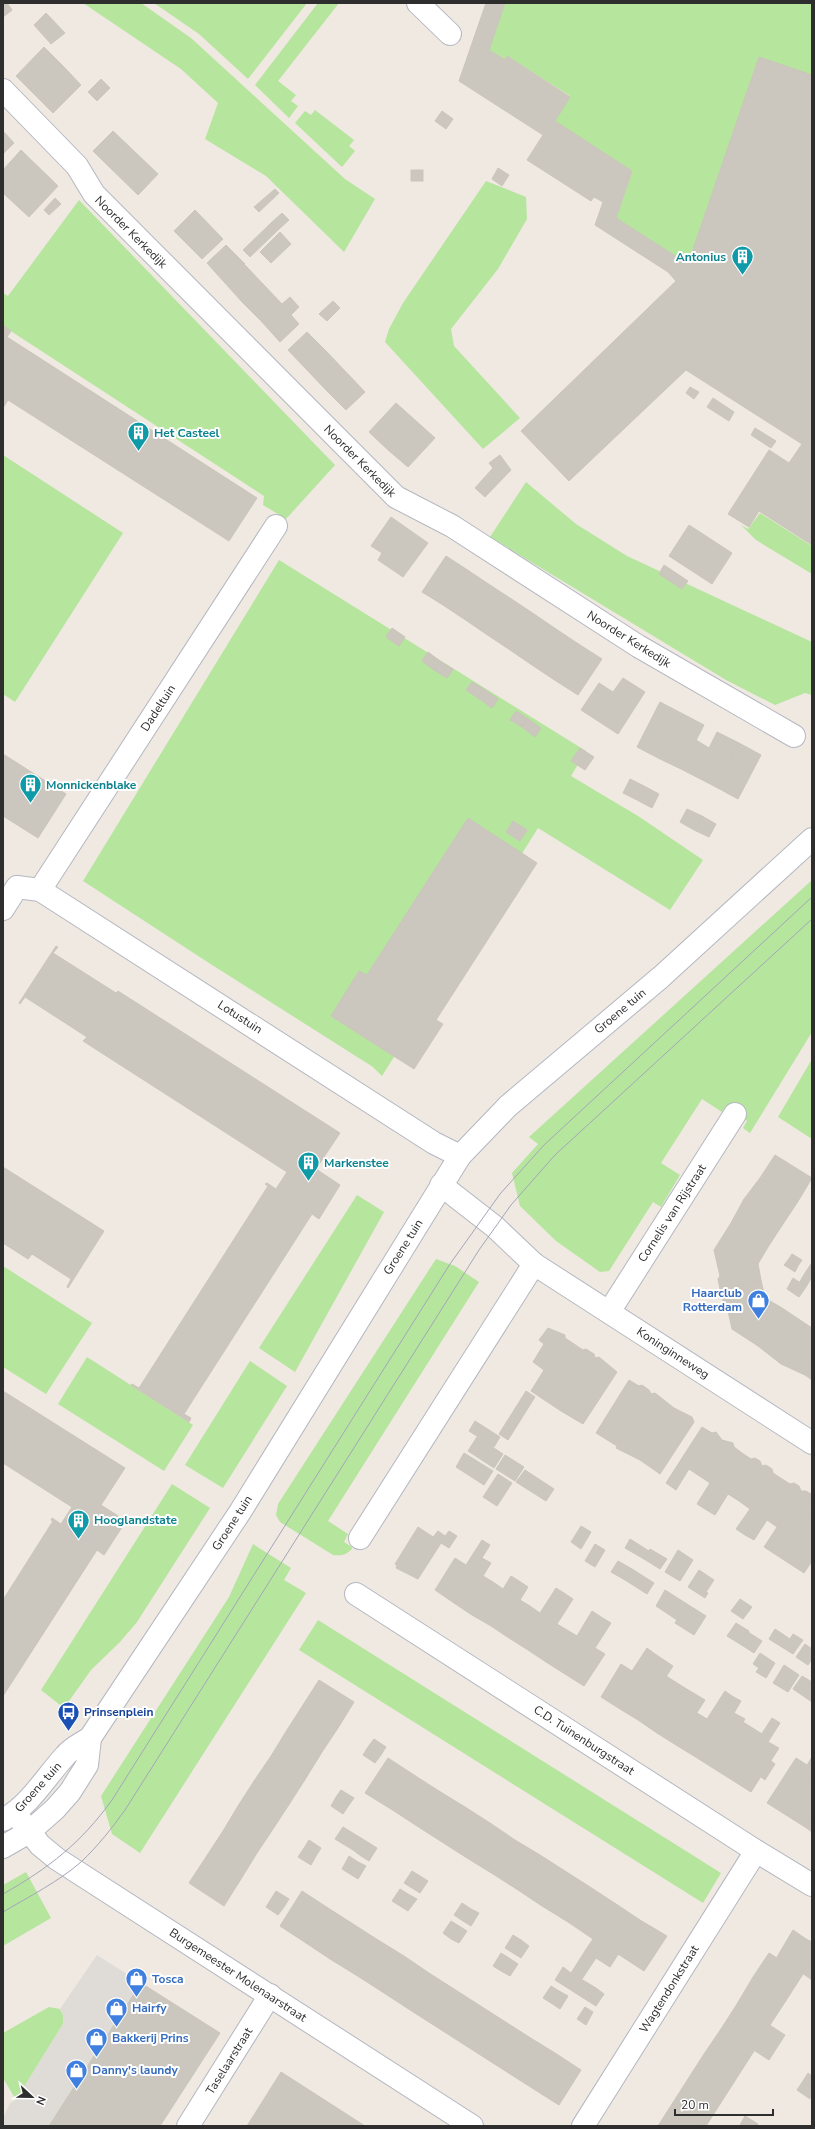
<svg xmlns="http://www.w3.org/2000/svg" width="815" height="2129" font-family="'Nunito Sans',sans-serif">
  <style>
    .green { fill: #b6e59e }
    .plaza { fill: #dfdcd8 }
    .building { fill: #cbc7bf; stroke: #cbc5ba }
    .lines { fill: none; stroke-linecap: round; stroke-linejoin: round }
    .minor-casing { stroke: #b4b7c1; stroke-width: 24 }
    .minor { stroke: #fff; stroke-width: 22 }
    .tram { stroke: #a3a6b8; stroke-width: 1 }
    .labels { text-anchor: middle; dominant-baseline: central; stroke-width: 4; stroke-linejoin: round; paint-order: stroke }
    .street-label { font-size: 12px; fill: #2e2e2e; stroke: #fff }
    .culture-label { font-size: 12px; font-weight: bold; fill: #0d838f; stroke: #fff; text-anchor: start }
    .shop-label { font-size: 12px; font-weight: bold; fill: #366cbe; stroke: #fff; text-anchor: start }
    .transit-label { font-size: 12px; font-weight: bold; fill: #164399; stroke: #fff; text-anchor: start }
  </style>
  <rect width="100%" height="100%" fill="#efe9e1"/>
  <g class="green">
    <path d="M83 3H141L191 38 345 179 375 199 344 252 266 176 205 139 218 103 181 69Z"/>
    <path d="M154 3H307L248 79 199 34Z"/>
    <path d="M318 3H339L278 81 296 95 291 101 298 106 289 118 255 85Z"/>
    <path d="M505 3H812V75L688 264 616 218 632 171 555 121 570 96 507 56 505 60 489 50Z"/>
    <path d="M315 110 354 140 349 146 355 151 342 167 295 123 305 111 311 115Z"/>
    <path d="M486 181 526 197 527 219 498 269 451 329 454 346 520 418 483 449 385 342 389 329 403 303Z"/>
    <path d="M79 200 335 465 286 519 263 505 264 496 3 326V293L8 296Z"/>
    <path d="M3 455 123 533 15 702 3 694Z"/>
    <path d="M526 482 576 524 627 556 812 642V695L805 693 775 705 726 680 490 537Z"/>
    <path d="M760 513 812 546V574L756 540 741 525 748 529Z"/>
    <path d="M279 560 586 751 571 776 638 816 703 860 670 910 538 828 382 1076 373 1067 209 963 83 881Z"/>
    <path d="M812 880V1032L750 1133 743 1128 747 1121 726 1106 722 1112 702 1099 661 1163 680 1175 661 1207 653 1202 609 1271 600 1272 556 1241 520 1206 512 1173 538 1144 529 1137Z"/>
    <path d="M812 1059V1139L778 1117Z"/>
    <path d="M357 1195 384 1212 295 1372 259 1348Z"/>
    <path d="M436 1259 455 1266 479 1282 328 1521 348 1534 344 1542 352 1547V1549C346 1555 342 1556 333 1555L280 1522 276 1515 278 1504Z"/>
    <path d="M3 1266 92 1323 46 1394 3 1367Z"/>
    <path d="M87 1357 193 1425 164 1471 58 1404Z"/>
    <path d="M250 1361 287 1386 223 1488 185 1465Z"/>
    <path d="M172 1484 210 1508 137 1622 120 1642 91 1670 64 1708 41 1690Z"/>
    <path d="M253 1544 291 1568 284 1580 306 1593 140 1853 112 1834 101 1796 229 1597Z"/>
    <path d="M318 1620 721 1873 703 1903 299 1650Z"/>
    <path d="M26 1872 51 1918 3 1946V1885Z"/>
    <path d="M49 2007 60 2009 63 2015V2024L16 2100 3 2078V2033Z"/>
  </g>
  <path class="plaza" d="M97 1955 141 1983 49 2126H3V2118L10 2103 16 2100 63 2024V2015L60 2009Z"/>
  <g class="building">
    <path d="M3 3H7L12 10 3 17Z"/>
    <path d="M486 3H505L489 50 505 60 507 56 570 97 555 121 632 171 616 218 688 264 759 57 812 75V545L759 511 749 527 728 514 769 450 789 463 802 444 686 370 569 481 521 431 676 281 668 272 595 225 603 202 594 197 591 201 527 160 543 135 459 81Z"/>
    <path d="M46 13 65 33 51 44 34 25Z"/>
    <path d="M44 47 63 66 34 94 16 76Z"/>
    <path d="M63 66 81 85 53 113 34 94Z"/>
    <path d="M101 79 110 88 97 101 88 92Z"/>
    <path d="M442 111 453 119 446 129 435 121Z"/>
    <path d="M3 131 14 143 3 154Z"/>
    <path d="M113 131 158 174 138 195 93 151Z"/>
    <path d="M21 150 58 186 29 217 3 193V170Z"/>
    <path d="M498 168 509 175 502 186 492 179Z"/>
    <rect x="411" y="170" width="12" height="11"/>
    <path d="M275 189 279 193 259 212 254 207Z"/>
    <path d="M55 198 61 204 49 215 44 210Z"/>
    <path d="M195 210 223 239 202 259 174 231Z"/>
    <path d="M282 213 289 220 278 230 271 223Z"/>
    <path d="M271 223 278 230 250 257 243 250Z"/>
    <path d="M280 232 291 244 271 263 260 252Z"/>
    <path d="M226 245 245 264 225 283 207 263Z"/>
    <path d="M245 265 263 284 243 303 225 283Z"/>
    <path d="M263 284 282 304 262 322 243 303Z"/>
    <path d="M290 297 299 307 291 315 299 324 280 342 262 322Z"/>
    <path d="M333 301 340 308 327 321 319 314Z"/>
    <path d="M3 325 11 331 7 337 257 498 229 541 8 400 3 408Z"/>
    <path d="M307 332 326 351 307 370 288 350Z"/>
    <path d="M326 351 345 371 326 390 307 370Z"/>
    <path d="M345 371 365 392 346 410 326 390Z"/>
    <path d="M690 387 699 392 694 399 686 393Z"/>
    <path d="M713 398 734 412 729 421 707 407Z"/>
    <path d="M396 403 415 420 388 450 369 432Z"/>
    <path d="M415 420 435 438 408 467 388 450Z"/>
    <path d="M755 428 776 441 771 448 751 435Z"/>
    <path d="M500 455 511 470 485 497 475 488 493 468 489 463Z"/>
    <path d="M391 517 428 543 403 577 378 560 382 553 371 546Z"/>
    <path d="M689 525 732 553 712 584 669 556Z"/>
    <path d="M446 556 466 569 443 605 422 592Z"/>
    <path d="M664 565 688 581 682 589 659 574Z"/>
    <path d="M466 569 490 585 467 621 443 605Z"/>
    <path d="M490 585 513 600 489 636 467 621Z"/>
    <path d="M513 600 534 614 510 650 489 636Z"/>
    <path d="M534 614 556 629 532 665 510 650Z"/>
    <path d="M392 628 405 637 399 646 386 637Z"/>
    <path d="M556 629 577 643 553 679 532 665Z"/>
    <path d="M577 643 602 659 578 695 553 679Z"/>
    <path d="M428 652 440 661 434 670 422 661Z"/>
    <path d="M440 661 453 669 447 678 434 670Z"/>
    <path d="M623 678 645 692 618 734 581 710 599 683 613 692Z"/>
    <path d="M472 682 484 689 478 698 466 690Z"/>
    <path d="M484 689 498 699 492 708 478 698Z"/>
    <path d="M660 702 683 714 660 759 637 747Z"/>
    <path d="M516 711 527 718 522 727 510 720Z"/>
    <path d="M683 714 704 725 681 769 660 759Z"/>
    <path d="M527 718 541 728 535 737 522 727Z"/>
    <path d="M717 732 739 743 716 787 681 769 696 740 709 748Z"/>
    <path d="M739 743 761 755 738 799 716 787Z"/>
    <path d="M580 748 594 757 585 770 571 761Z"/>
    <path d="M3 754 66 794 38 838 3 816Z"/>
    <path d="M630 779 644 786 637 800 623 793Z"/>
    <path d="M644 786 659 794 652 808 637 800Z"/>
    <path d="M687 809 702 816 694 830 680 822Z"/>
    <path d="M702 816 716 824 709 837 694 830Z"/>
    <path d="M468 818 537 863 436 1020 443 1024 414 1069 331 1016 359 971 367 975Z"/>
    <path d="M513 821 527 830 520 841 506 832Z"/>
    <path d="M56 946 58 947 53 953 116 993 118 991 340 1133 316 1169 340 1185 319 1219 312 1214 184 1414 191 1418 189 1422 131 1385 132 1384 139 1388 268 1186 265 1184 267 1183 276 1189 287 1172 83 1041 87 1037 25 997 20 1004 19 1003Z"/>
    <path d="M775 1155 812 1178 797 1203 760 1178Z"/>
    <path d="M3 1167 104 1231 68 1288 67 1287 71 1279 32 1254 28 1259 3 1243Z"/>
    <path d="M760 1178 797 1203 783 1224 744 1199Z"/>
    <path d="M744 1199 783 1224 768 1247 731 1223Z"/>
    <path d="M731 1223 768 1247 758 1264 714 1250Z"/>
    <path d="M714 1250 758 1264 761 1280 720 1289 718 1279 720 1276Z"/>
    <path d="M792 1254 802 1260 798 1266 788 1260Z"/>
    <path d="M788 1260 798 1266 795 1272 784 1265Z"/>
    <path d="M811 1264H812V1277L805 1273Z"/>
    <path d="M805 1273 812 1277 806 1287 799 1283Z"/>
    <path d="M793 1278 799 1282 793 1293 787 1289Z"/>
    <path d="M761 1280 765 1298 732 1329 726 1302 723 1301 720 1289Z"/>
    <path d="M799 1283 806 1287 799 1297 793 1293Z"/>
    <path d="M765 1298 782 1308 758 1346 732 1329Z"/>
    <path d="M782 1308 806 1324 781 1364 758 1346Z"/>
    <path d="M806 1324 812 1328V1364L805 1375 781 1364Z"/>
    <path d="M548 1328 565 1335V1338L574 1344 540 1397 531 1391 544 1370 533 1362 544 1344 539 1340Z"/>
    <path d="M574 1344 583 1350 586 1349 594 1354 595 1358 561 1411 540 1397Z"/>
    <path d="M599 1357 617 1372 583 1424 561 1411 595 1358Z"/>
    <path d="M812 1364V1380L805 1375Z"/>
    <path d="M629 1380 639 1386 642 1385 649 1390 651 1394 617 1446 596 1433Z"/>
    <path d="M3 1391 125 1468 101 1505 126 1521 104 1555 97 1550 3 1696V1600L53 1521 51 1520 52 1518 61 1524 72 1507 3 1463Z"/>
    <path d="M526 1391 535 1397 508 1440 499 1434Z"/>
    <path d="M655 1393 674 1408 640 1460 616 1448 651 1394Z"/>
    <path d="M674 1408 692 1417 694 1422 660 1474 640 1460Z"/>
    <path d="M475 1421 500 1437 494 1447 469 1431Z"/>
    <path d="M702 1427 712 1433 716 1432 722 1440 698 1475 689 1469 676 1490 666 1483Z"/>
    <path d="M477 1437 503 1454 494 1468 468 1451Z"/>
    <path d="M722 1440 733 1443 734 1447 742 1453 705 1509 697 1504 710 1483 698 1475Z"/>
    <path d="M464 1453 493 1471 484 1485 456 1467Z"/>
    <path d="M742 1453 751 1459 755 1458 760 1461 762 1466 739 1501 728 1494 715 1515 705 1509Z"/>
    <path d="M505 1455 524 1467 515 1481 496 1469Z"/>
    <path d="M766 1465 772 1469 773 1473 782 1479 745 1535 736 1529 750 1509 739 1501 762 1466Z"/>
    <path d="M525 1470 554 1489 546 1501 516 1482Z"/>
    <path d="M498 1474 512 1483 497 1506 483 1497Z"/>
    <path d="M782 1479 790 1484 794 1483 799 1486 801 1491 777 1527 767 1520 754 1540 745 1535Z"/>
    <path d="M801 1491H806L811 1494 812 1515 784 1560 764 1547Z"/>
    <path d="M812 1515V1561L804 1573 784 1560Z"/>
    <path d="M581 1526 591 1532 581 1549 571 1542Z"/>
    <path d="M418 1527 433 1537 438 1531 445 1536 449 1531 457 1536 449 1548 441 1543 418 1579 396 1568 397 1566 395 1564Z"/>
    <path d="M630 1539 649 1551 644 1559 625 1548Z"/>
    <path d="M482 1540 490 1545 454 1603 435 1590 455 1558 466 1565Z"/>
    <path d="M595 1544 605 1550 595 1567 585 1561Z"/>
    <path d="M650 1549 667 1559 660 1569 644 1559Z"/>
    <path d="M678 1550 693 1560 680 1581 665 1572Z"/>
    <path d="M482 1558 491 1563 483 1576 493 1582 472 1615 454 1603Z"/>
    <path d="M618 1561 632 1569 625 1580 611 1572Z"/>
    <path d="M632 1569 654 1583 647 1594 625 1580Z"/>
    <path d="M699 1570 714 1580 706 1592 708 1593 705 1598 688 1587Z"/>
    <path d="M511 1576 519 1581 491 1626 472 1615 493 1582 503 1589Z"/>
    <path d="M519 1581 528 1587 520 1600 530 1606 509 1638 491 1626Z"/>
    <path d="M556 1588 564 1593 528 1650 509 1638 530 1606 540 1613Z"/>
    <path d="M665 1590 687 1604 677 1620 656 1606Z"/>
    <path d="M564 1593 573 1599 557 1624 567 1630 546 1662 528 1650Z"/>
    <path d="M740 1599 752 1607 743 1619 731 1611Z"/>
    <path d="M687 1604 706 1616 694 1635 675 1623Z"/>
    <path d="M592 1611 601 1617 565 1674 546 1662 567 1630 577 1636Z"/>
    <path d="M601 1617 611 1623 595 1648 605 1654 584 1686 565 1674Z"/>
    <path d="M736 1623 749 1631 740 1644 727 1636Z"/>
    <path d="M775 1629 790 1639 793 1634 803 1640 793 1654 769 1639Z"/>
    <path d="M748 1632 762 1641 754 1653 740 1644Z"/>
    <path d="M805 1644 812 1649V1659L808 1665 796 1657Z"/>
    <path d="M647 1648 655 1654 620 1709 601 1697 621 1664 632 1671Z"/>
    <path d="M760 1653 775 1663 766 1678 756 1672 759 1668 753 1664Z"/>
    <path d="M655 1654 673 1666 638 1720 620 1709Z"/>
    <path d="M784 1665 799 1675 788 1692 773 1683Z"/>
    <path d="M666 1676 685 1688 657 1733 638 1720Z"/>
    <path d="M802 1676 812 1682V1702L793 1689Z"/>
    <path d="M319 1680 354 1702 338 1728 303 1705Z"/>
    <path d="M685 1688 705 1700 676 1745 657 1733Z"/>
    <path d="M725 1691 732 1696 694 1756 676 1745 697 1713 707 1719Z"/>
    <path d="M732 1696 741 1701 734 1713 745 1719 713 1768 694 1756Z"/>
    <path d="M303 1705 338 1728 322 1752 287 1730Z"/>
    <path d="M772 1718 780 1723 768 1742 779 1748 751 1792 732 1780Z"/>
    <path d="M743 1722 762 1734 732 1780 713 1768Z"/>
    <path d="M287 1730 322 1752 306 1778 271 1756Z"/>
    <path d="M374 1739 386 1747 381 1755 368 1747Z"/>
    <path d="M368 1747 381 1755 375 1763 363 1755Z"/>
    <path d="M271 1756 306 1778 290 1803 254 1781Z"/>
    <path d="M812 1757V1775L786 1815 767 1803 796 1758 807 1765Z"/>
    <path d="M388 1758 414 1775 391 1809 365 1793Z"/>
    <path d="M771 1761 775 1764 765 1780 761 1777Z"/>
    <path d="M414 1775 439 1791 417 1826 391 1809Z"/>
    <path d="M812 1775V1816L805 1827 786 1815Z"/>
    <path d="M254 1781 290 1803 273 1829 238 1806Z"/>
    <path d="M341 1790 354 1798 349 1805 336 1797Z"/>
    <path d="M439 1791 465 1807 442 1842 417 1826Z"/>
    <path d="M336 1797 349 1805 343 1814 331 1806Z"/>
    <path d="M238 1806 273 1829 257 1853 223 1831Z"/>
    <path d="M465 1807 490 1823 467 1858 442 1842Z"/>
    <path d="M812 1816V1832L805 1827Z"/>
    <path d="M490 1823 515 1840 493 1874 467 1858Z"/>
    <path d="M343 1827 361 1838 353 1850 335 1839Z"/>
    <path d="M223 1831 257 1853 241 1879 206 1857Z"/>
    <path d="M361 1838 369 1843 361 1856 353 1850Z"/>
    <path d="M309 1840 321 1848 316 1856 304 1848Z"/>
    <path d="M515 1840 540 1855 518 1890 493 1874Z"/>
    <path d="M369 1843 377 1848 369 1861 361 1856Z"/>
    <path d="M304 1848 316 1856 311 1865 298 1857Z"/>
    <path d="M540 1855 565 1871 542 1906 518 1890Z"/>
    <path d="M349 1856 358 1862 350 1874 342 1869Z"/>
    <path d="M206 1857 241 1879 224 1906 189 1883Z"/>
    <path d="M358 1862 366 1866 358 1879 350 1874Z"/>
    <path d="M412 1871 420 1876 412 1888 404 1883Z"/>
    <path d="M565 1871 590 1887 568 1922 542 1906Z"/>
    <path d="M420 1876 428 1881 420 1893 412 1888Z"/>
    <path d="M590 1887 616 1904 593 1939 568 1922Z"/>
    <path d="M400 1889 408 1894 400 1906 392 1901Z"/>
    <path d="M276 1891 289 1899 284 1907 271 1899Z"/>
    <path d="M302 1891 328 1908 306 1943 280 1926Z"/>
    <path d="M408 1894 417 1899 408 1911 400 1906Z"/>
    <path d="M271 1899 284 1907 278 1915 266 1907Z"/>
    <path d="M462 1903 471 1909 463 1921 454 1915Z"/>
    <path d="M616 1904 640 1920 610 1967 585 1951Z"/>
    <path d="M328 1908 353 1924 330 1959 306 1943Z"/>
    <path d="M471 1909 479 1913 471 1926 463 1921Z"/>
    <path d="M640 1920 667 1936 644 1971 618 1954Z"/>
    <path d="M451 1921 459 1926 451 1939 443 1933Z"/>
    <path d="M353 1924 378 1940 356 1975 330 1959Z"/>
    <path d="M459 1926 467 1931 459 1943 451 1939Z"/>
    <path d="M793 1930 806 1939 789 1965 777 1957Z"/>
    <path d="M513 1935 521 1940 513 1953 505 1948Z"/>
    <path d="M806 1939 812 1942V1958L802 1973 789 1965Z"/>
    <path d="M378 1940 404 1956 381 1991 356 1975Z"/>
    <path d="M521 1940 529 1946 521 1958 513 1953Z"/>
    <path d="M585 1951 596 1958 582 1979 571 1973Z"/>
    <path d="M501 1953 509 1958 501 1971 493 1966Z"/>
    <path d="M769 1953 803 1974 787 1999 753 1977Z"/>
    <path d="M404 1956 429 1973 407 2008 381 1991Z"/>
    <path d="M509 1958 518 1964 510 1976 501 1971Z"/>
    <path d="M812 1958V1980L802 1973Z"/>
    <path d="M563 1967 571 1973 563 1985 555 1980Z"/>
    <path d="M429 1973 454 1989 432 2024 407 2008Z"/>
    <path d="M571 1973 596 1988 588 2001 563 1985Z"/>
    <path d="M753 1977 787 1999 770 2025 737 2004Z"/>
    <path d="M141 1983 220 2033 160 2126H49Z"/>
    <path d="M551 1986 559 1991 551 2003 543 1998Z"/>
    <path d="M596 1988 604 1994 596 2006 588 2001Z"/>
    <path d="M454 1989 479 2005 457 2040 432 2024Z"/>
    <path d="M559 1991 568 1996 560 2009 551 2003Z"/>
    <path d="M737 2004 785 2035 769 2060 721 2029Z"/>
    <path d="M479 2005 504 2021 482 2056 457 2040Z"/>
    <path d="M585 2007 593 2012 586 2025 577 2019Z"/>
    <path d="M504 2021 529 2037 507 2072 482 2056Z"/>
    <path d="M721 2029 754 2051 738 2076 704 2054Z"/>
    <path d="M529 2037 555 2053 532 2088 507 2072Z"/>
    <path d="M555 2053 581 2070 559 2105 532 2088Z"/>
    <path d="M704 2054 738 2076 722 2101 688 2079Z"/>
    <path d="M281 2072 365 2126H247Z"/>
    <path d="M808 2073 812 2076V2087L803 2081Z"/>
    <path d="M688 2079 722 2101 706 2126 672 2104Z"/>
    <path d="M803 2081 812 2087 810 2099 797 2090Z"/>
    <path d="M672 2104 706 2126H658Z"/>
    <path d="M745 2116 758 2124 757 2126 740 2125Z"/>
  </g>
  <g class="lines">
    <defs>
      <g id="minor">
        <path d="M418 3 450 34"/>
        <path d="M3 90 77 166 94 194 396 497 452 526 638 646 794 736"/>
        <path d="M40 890 276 526"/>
        <path d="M3 909 17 887 40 890 434 1143 460 1156"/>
        <path d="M441 1185 495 1227 534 1264 812 1443"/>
        <path d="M609 1312 735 1114"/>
        <path d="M360 1538 534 1264"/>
        <path d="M356 1594 756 1851 812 1885"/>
        <path d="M15 1813 40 1845 57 1859 472 2126"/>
        <path d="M3 1820C30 1805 45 1778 65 1756 71 1748 82 1743 90 1738L240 1512 460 1156 508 1106 661 977 812 839"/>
        <path d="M3 1847 29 1832 55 1809 70 1792 87 1765 90 1738"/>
        <path d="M188 2126 270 1995"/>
        <path d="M583 2126 756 1851"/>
      </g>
    </defs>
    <use href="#minor" class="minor-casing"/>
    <use href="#minor" class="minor"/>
    <g class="tram">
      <path d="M3 1894C49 1868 81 1843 112 1800L450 1264 500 1194 544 1145 812 897"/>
      <path d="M3 1912C30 1896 58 1882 81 1862 98 1846 112 1828 125 1810L479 1250 511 1205 555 1155 812 919"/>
    </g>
  </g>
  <defs>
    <symbol id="building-pin" viewBox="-11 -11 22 30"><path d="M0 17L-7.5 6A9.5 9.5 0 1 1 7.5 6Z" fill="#0f9aa8" stroke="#fff"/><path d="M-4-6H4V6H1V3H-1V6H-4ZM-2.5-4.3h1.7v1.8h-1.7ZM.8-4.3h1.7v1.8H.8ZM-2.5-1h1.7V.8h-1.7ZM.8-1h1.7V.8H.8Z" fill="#fff"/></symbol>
    <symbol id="shop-pin" viewBox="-11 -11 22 30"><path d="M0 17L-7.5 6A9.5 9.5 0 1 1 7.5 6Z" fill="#3f7fe0" stroke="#fff"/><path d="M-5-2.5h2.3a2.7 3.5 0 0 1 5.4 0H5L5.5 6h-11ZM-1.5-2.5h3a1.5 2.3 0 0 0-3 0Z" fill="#fff"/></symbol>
    <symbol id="bus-pin" viewBox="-11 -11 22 30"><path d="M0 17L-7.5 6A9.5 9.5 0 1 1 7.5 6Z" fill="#1a4fb4" stroke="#fff"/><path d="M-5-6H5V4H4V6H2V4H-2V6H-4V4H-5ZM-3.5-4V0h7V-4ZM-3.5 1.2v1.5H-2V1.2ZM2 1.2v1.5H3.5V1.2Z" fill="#fff"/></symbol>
  </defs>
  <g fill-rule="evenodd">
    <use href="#building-pin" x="730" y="244" width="25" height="34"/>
    <use href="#building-pin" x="126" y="420" width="25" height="34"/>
    <use href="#building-pin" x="18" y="772" width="25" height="34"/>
    <use href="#building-pin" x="296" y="1150" width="25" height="34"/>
    <use href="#shop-pin" x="746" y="1288" width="25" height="34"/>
    <use href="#building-pin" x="66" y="1508" width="25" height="34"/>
    <use href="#bus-pin" x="56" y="1700" width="25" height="34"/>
    <use href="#shop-pin" x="124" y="1966" width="25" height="34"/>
    <use href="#shop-pin" x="104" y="1996" width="25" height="34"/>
    <use href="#shop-pin" x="84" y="2026" width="25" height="34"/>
    <use href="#shop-pin" x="64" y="2058" width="25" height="34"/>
  </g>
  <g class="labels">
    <g class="street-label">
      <text transform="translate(131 232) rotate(45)">Noorder Kerkedijk</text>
      <text transform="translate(360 461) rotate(45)">Noorder Kerkedijk</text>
      <text transform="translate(629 639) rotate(32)">Noorder Kerkedijk</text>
      <text transform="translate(158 708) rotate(-57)">Dadeltuin</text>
      <text transform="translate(620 1011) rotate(-40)">Groene tuin</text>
      <text transform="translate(240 1017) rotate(33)">Lotustuin</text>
      <text transform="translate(672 1213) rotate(-57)">Cornelis van Rijstraat</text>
      <text transform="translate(403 1247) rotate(-58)">Groene tuin</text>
      <text transform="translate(673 1353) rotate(33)">Koninginneweg</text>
      <text transform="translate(232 1523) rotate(-57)">Groene tuin</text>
      <text transform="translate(584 1740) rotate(33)">C.D. Tuinenburgstraat</text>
      <text transform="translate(38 1787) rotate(-48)">Groene tuin</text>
      <text transform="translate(238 1975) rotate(33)">Burgemeester Molenaarstraat</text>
      <text transform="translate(669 1989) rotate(-58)">Wagtendonkstraat</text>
      <text transform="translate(229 2061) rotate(-58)">Taselaarstraat</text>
    </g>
    <g class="culture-label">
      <text x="726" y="257" text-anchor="end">Antonius</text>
      <text x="154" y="433">Het Casteel</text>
      <text x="46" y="785">Monnickenblake</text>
      <text x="324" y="1163">Markenstee</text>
      <text x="94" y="1520">Hooglandstate</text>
    </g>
    <g class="shop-label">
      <text x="742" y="1293" text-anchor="end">Haarclub<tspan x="742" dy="14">Rotterdam</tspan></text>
      <text x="152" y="1979">Tosca</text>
      <text x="132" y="2008">Hairfy</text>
      <text x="112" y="2038">Bakkerij Prins</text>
      <text x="92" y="2070">Danny's laundy</text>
    </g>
    <g class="transit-label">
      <text x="84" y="1712">Prinsenplein</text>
    </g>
  </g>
  <rect width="815" height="2129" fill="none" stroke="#2e2e2e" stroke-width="8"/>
  <g transform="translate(32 2097) rotate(112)" stroke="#ffffff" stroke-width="3" paint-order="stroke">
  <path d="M0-3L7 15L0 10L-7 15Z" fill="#2e2e2e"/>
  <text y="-6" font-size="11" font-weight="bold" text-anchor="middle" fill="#2e2e2e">N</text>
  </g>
  <path d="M675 2109v6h98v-6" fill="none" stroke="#2e2e2e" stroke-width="2"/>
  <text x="681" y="2109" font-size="12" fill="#2e2e2e" stroke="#ffffff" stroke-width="3" paint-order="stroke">20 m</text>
</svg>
